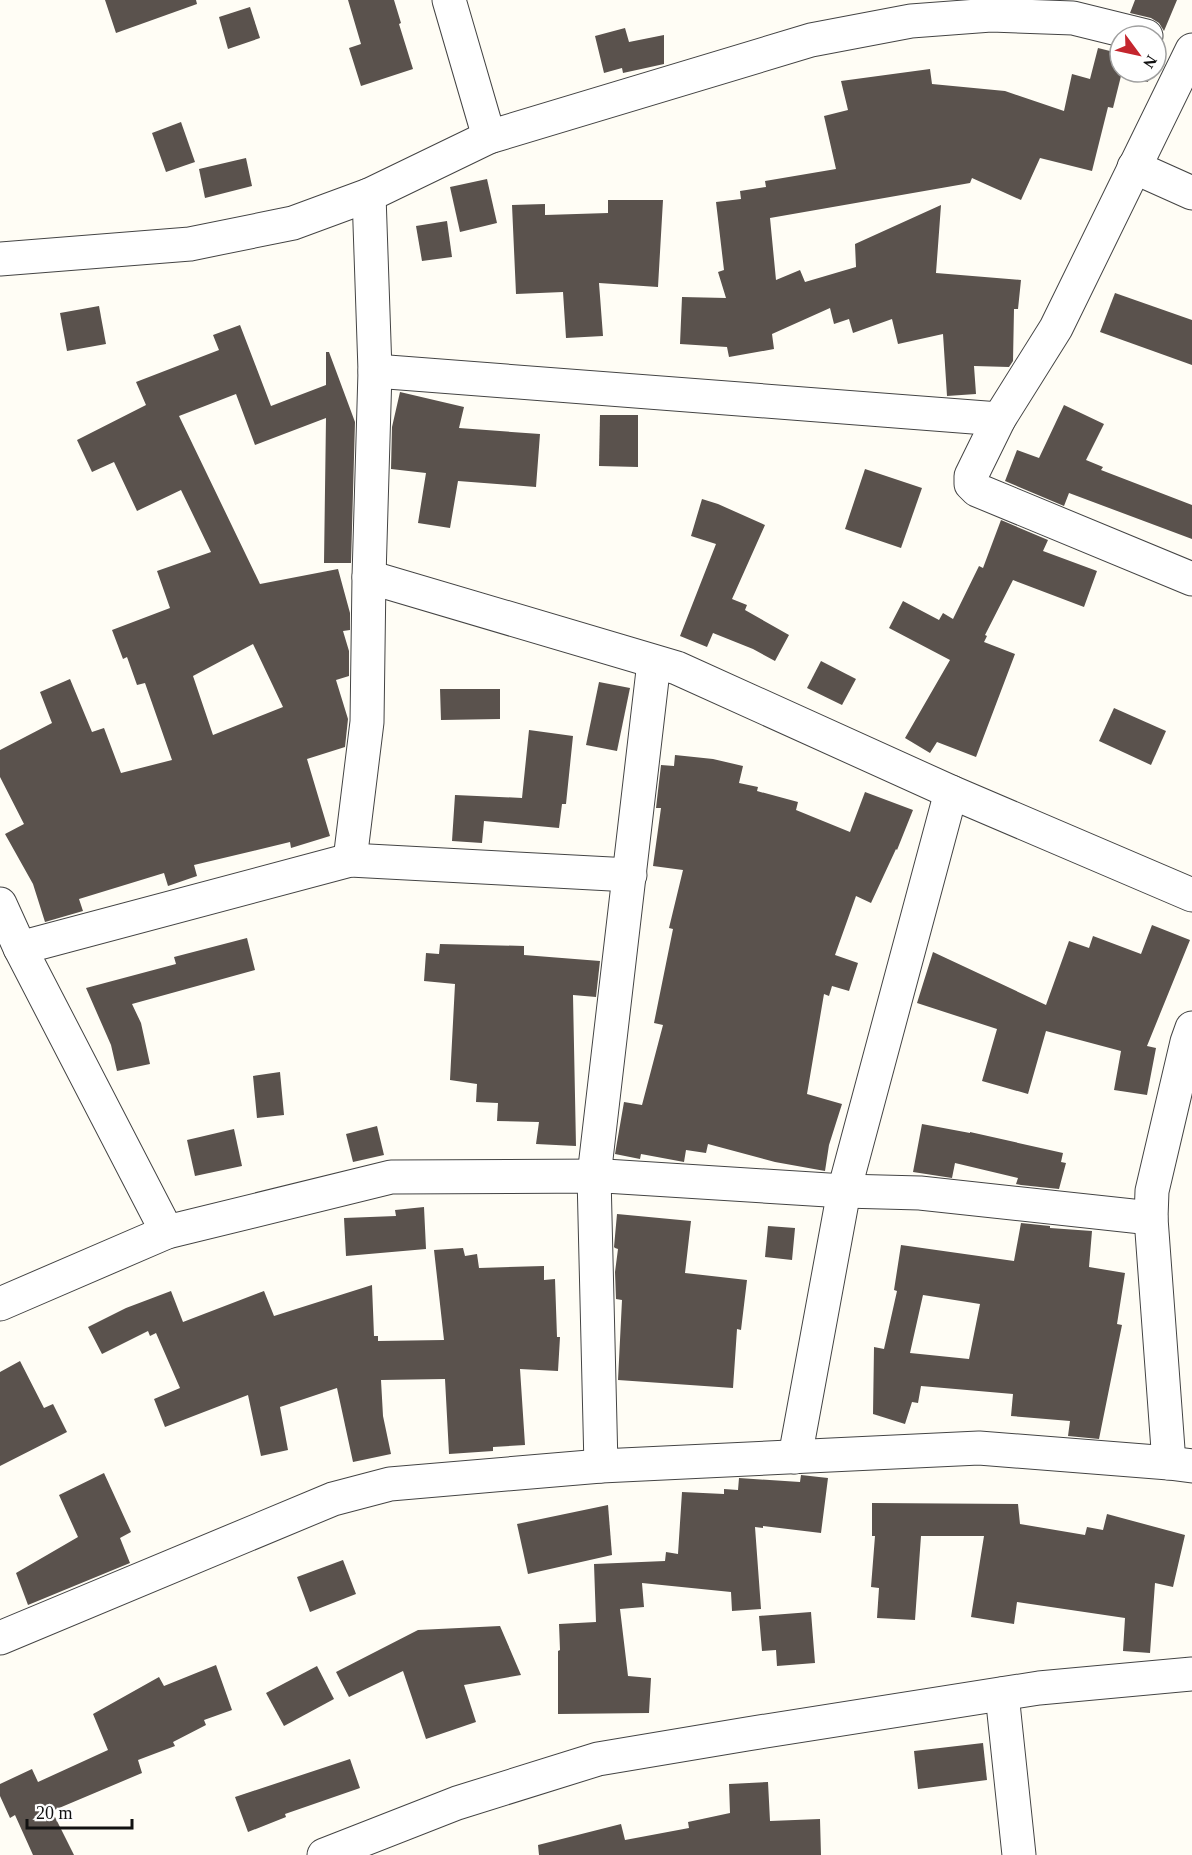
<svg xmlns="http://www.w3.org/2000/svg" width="1192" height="1855" font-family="'Times New Roman',serif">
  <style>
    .building { fill: #5a524d; fill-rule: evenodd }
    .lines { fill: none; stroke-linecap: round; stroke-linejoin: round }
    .minor-casing { stroke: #444; stroke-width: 35 }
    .minor { stroke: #fff; stroke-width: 33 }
  </style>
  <rect width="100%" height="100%" fill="#fffdf5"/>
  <g class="building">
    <path d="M105 0H196L197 4 116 33Z"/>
    <path d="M348 0H394L401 23 399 24 413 69 361 86 349 48 361 44Z"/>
    <path d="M1135 0H1177L1164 31 1159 23 1151 18 1130 13Z"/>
    <path d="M250 7 260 38 228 49 219 17Z"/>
    <path d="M625 28 629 42 664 35V64L623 73 622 68 604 73 595 36Z"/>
    <path d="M1098 48 1114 52 1115 48 1120 49V72H1150L1148 82 1121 76 1113 108 1108 107 1092 171 1040 158 1021 200 972 178 970 183 770 218 776 280 800 270 805 282 856 267 855 244 941 205 936 273 1021 280 1018 309H1014L1013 361 1009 367 974 366 976 394 947 396 943 334 898 344 892 319 853 333 849 319 834 324 830 308 772 334 774 349 729 357 727 347 680 344 682 297 726 298 718 272 724 270 716 202 741 199 740 191 766 187 765 181 836 169 824 116 848 110 841 81 930 69 932 84 1005 91 1064 111 1072 74 1090 79Z"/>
    <path d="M181 122 195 162 166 172 152 133Z"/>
    <path d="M246 158 252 186 205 198 199 169Z"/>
    <path d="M487 179 497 223 460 232 450 187Z"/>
    <path d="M608 200H663L658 287 599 283 603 336 566 338 563 292 516 294 512 205 545 204V215L608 213Z"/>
    <path d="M447 221 452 257 422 261 416 226Z"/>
    <path d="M1115 293 1192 320V365L1100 332Z"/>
    <path d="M99 306 106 344 67 351 60 313Z"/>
    <path d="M240 325 271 406 326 385V352H329L355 422 351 563H324L326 418 255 445 236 394 179 416 260 584 338 569 350 613V630L343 631 349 651V676L336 680 348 719 345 747 307 759 330 836 291 848 290 842 194 865 197 876 168 886 164 873 79 899 83 911 45 922 33 884 5 834 24 824 0 777V750L52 723 40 692 70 679 92 732 104 728 121 773 172 760 145 683 137 685 127 657 123 659 112 630 170 608 157 571 211 552 181 490 137 511 114 462 92 472 77 440 146 405 136 382 219 350 213 335ZM253 644 283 707 213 735 193 676Z"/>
    <path d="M400 392 464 407 459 428 540 434 536 487 458 481 450 528 418 523 426 473 391 469 392 427Z"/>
    <path d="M1064 405 1104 424 1086 460 1103 467 1101 470 1192 505V539L1069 493 1064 506 1005 481 1017 450 1039 458Z"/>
    <path d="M600 415H638V467L599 466Z"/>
    <path d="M865 469 922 488 901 548 845 529Z"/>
    <path d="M702 499 718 504 765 525 732 599 747 605 745 610 789 635 775 661 753 649 713 633 707 647 680 636 716 544 691 536Z"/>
    <path d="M1001 520 1048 540 1043 551 1097 571 1084 607 1013 580 985 635 987 636 984 642 1015 654 976 757 937 742 930 753 905 738 950 660 889 628 903 601 939 620 943 613 953 619 979 566 983 568Z"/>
    <path d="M821 661 856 679 842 705 807 688Z"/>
    <path d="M599 682 630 688 617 751 586 745Z"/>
    <path d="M440 689H500V719L441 720Z"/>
    <path d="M1114 708 1166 731 1151 765 1099 741Z"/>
    <path d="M529 730 573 736 566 804H562L559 828 484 821 482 843 452 841 455 795 522 798Z"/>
    <path d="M675 755 713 759 743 766 739 783 758 787 757 791 798 802 796 810 850 832 865 792 913 810 897 850 896 849 871 903 856 896 835 955 858 963 849 991 832 986 829 996 824 994 807 1094 842 1104 829 1145 825 1171 775 1162 708 1144 706 1153 686 1150 684 1162 641 1154 640 1159 615 1154 624 1102 642 1105 663 1025 654 1023 673 929 669 928 683 870 653 866 661 808H656L661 765 674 766Z"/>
    <path d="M1152 925 1190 940 1147 1046 1156 1048 1147 1095 1114 1090 1121 1051 1046 1031 1028 1094 982 1081 997 1029 917 1003 933 952 1046 1005 1069 941 1089 948 1093 936 1141 954Z"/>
    <path d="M247 938 255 970 132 1004 141 1023 150 1064 117 1071 111 1045 86 988 176 964 174 957Z"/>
    <path d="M440 944 524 946V955L600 961 596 997 573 995 576 1146 536 1144 539 1122 497 1121 498 1103 476 1102 477 1084 450 1080 455 984 424 981 426 953 439 954Z"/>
    <path d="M280 1072 284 1115 257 1118 253 1076Z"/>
    <path d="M922 1124 970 1133V1132L1063 1153 1061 1162 1066 1163 1059 1189 1021 1185 1016 1184 1018 1178 955 1163 952 1178 913 1172Z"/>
    <path d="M377 1126 384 1155 353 1162 346 1134Z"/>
    <path d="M234 1129 242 1166 195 1176 187 1140Z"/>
    <path d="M424 1207 426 1249 346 1256 344 1218 396 1216 395 1210Z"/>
    <path d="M617 1214 691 1221 685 1273 747 1280 741 1330 737 1329 733 1388 618 1380 622 1300 616 1299 615 1272 618 1249 615 1248 614 1247Z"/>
    <path d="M1021 1223 1050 1226V1228L1092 1231 1089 1267 1125 1273 1117 1324 1122 1325 1099 1439 1068 1436 1070 1421 1011 1416 1013 1394 921 1386 918 1403 912 1402 905 1424 873 1414 874 1347 884 1349 897 1291 894 1290 901 1245 1014 1261ZM923 1295 980 1304 969 1359 910 1353Z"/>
    <path d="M768 1226 795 1228 792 1260 765 1257Z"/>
    <path d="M463 1248 465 1256 477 1254 479 1268 544 1266V1280L555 1279 557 1337H560L558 1371 520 1369 525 1445 493 1447V1451L449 1454 445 1379 381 1380 383 1416 391 1454 353 1462 337 1388 280 1407 288 1450 261 1456 248 1395 165 1427 154 1399 180 1388 156 1333 150 1336 148 1331 102 1354 88 1327 126 1308 171 1291 183 1322 264 1291 274 1316 372 1285 374 1336H378V1341L444 1340 434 1250Z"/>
    <path d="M20 1361 44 1408 53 1404 67 1432 0 1466V1372Z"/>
    <path d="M104 1473 131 1532 120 1538 130 1563 28 1605 16 1573 78 1537 59 1495Z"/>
    <path d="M801 1475 828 1478 821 1533 763 1526V1528L755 1527 761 1609 732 1611 731 1592 642 1583 644 1607 620 1609 628 1676 651 1678 649 1713 558 1714V1651L560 1650 559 1624 596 1622 594 1564 665 1561 666 1552 678 1554 682 1492 724 1494V1489L738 1490 739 1478 800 1482Z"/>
    <path d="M872 1503 1018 1504 1020 1524 1085 1535 1087 1527 1103 1530 1107 1514 1185 1535 1173 1587 1155 1583 1150 1653 1123 1651 1125 1618 1017 1602 1014 1624 971 1617 984 1536H921L915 1620 877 1618 879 1588 871 1587 875 1536H872Z"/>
    <path d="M608 1505 612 1555 528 1574 517 1524Z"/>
    <path d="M343 1560 356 1594 310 1612 297 1577Z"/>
    <path d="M811 1612 815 1663 777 1666 776 1650 762 1651 759 1616Z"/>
    <path d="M500 1626 521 1675 464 1685 476 1722 426 1739 403 1671 349 1697 336 1672 418 1630Z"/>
    <path d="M216 1665 232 1710 204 1720 206 1725 173 1742 175 1746 138 1760 142 1773 52 1811 74 1855H33L15 1815 10 1818 0 1796V1784L32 1769 38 1782 108 1750 93 1714 159 1677 164 1686Z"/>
    <path d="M317 1666 334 1699 284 1726 266 1693Z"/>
    <path d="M983 1743 987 1780 918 1789 914 1751Z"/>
    <path d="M350 1759 360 1788 285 1814 286 1817 248 1832 235 1797Z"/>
    <path d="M768 1782 770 1821 820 1819 821 1855H539L538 1845 621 1824 625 1840 689 1828 688 1822 730 1813 729 1784Z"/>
  </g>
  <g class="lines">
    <defs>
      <g id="minor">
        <path d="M449 0 489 137"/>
        <path d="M1192 50 1056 328 999 419 971 476V484L977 490 1192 579"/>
        <path d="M1134 167 1192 193"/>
        <path d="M0 259 190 244 293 223 369 195 489 137 811 40 911 21 991 15 1073 18 1146 36"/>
        <path d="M375 371 999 419"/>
        <path d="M369 577 677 668 951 792 1192 895"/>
        <path d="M350 860 367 722 369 577 375 371 369 195"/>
        <path d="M0 904 20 948 167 1232"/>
        <path d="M20 948 350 860 630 875"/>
        <path d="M0 1304 167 1232 391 1177 605 1176 844 1191 920 1193 1151 1218"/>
        <path d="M795 1457 844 1191 951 792"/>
        <path d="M1169 1463 1151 1218 1152 1191 1187 1042 1192 1028"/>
        <path d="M601 1466 594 1176 654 662"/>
        <path d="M0 1638 333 1499 390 1484 601 1466 979 1448 1169 1463 1192 1466"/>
        <path d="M1002 1694 1019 1855"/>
        <path d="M324 1855 457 1803 598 1759 747 1734 1039 1688 1192 1674"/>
      </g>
    </defs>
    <use href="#minor" class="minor-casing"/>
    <use href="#minor" class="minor"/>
  </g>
  <g transform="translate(1138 54) rotate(123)"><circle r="28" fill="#ffffff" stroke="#a0a0a0" stroke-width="1.5"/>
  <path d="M0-4.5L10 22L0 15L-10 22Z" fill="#c4262e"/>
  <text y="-9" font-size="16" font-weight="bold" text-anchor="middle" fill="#111111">N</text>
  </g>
  <path d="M27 1819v9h105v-9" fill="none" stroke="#111111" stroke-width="3"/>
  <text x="36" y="1819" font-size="18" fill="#111111" stroke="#ffffff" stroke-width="4.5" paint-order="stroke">20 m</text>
</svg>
